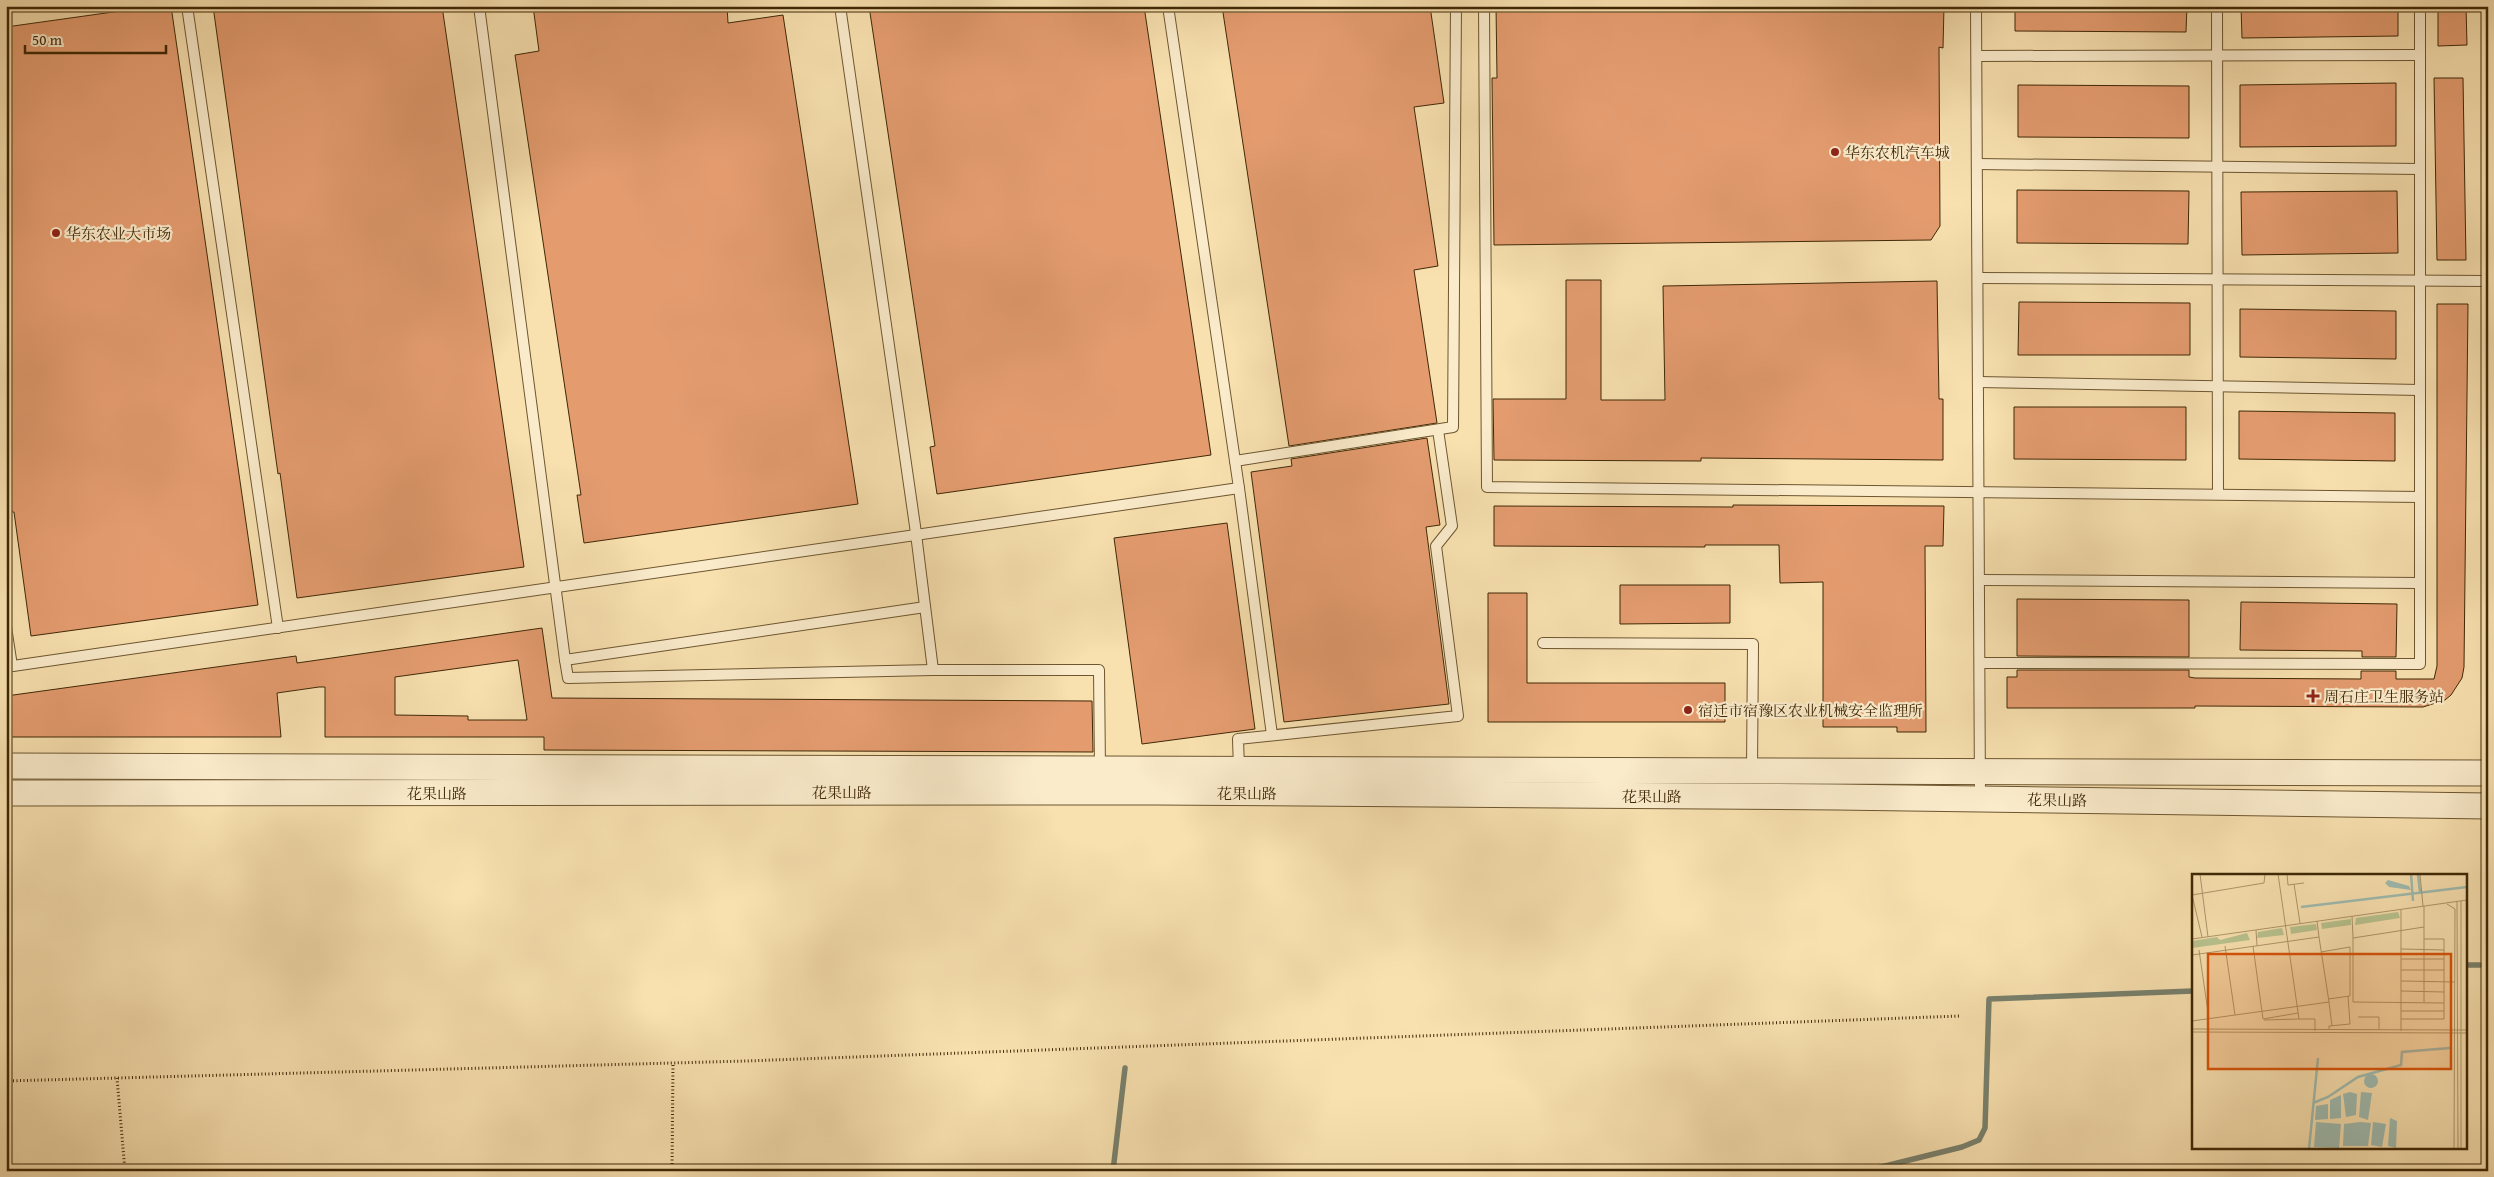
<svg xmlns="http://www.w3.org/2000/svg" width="2494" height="1177" font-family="'Gentium Book Plus','Noto Serif SC',serif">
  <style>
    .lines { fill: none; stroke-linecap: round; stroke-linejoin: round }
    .stream { stroke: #79816d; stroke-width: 5.5 }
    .building { fill: #e49c6f; stroke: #3f2806; fill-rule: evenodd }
    .service-casing { stroke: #6d5630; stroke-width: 12 }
    .tertiary-casing { stroke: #6d5630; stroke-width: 27 }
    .path { stroke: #3f2806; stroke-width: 3; stroke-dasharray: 1 2.5; stroke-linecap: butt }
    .service { stroke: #faebcb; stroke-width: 10 }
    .tertiary { stroke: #faebcb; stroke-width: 25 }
    .poi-dot { fill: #8f2418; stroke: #faebcb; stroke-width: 2 }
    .labels { text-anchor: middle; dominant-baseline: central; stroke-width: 4.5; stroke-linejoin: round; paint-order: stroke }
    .poi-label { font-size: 15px; fill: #3f2806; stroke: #faebcb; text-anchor: start }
    .street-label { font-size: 15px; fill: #3f2806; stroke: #faebcb }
    .inset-river { fill: none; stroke: #9fbcb1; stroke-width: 2.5 }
    .inset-road { fill: none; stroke: #ae966b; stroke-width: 1 }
    .view { fill: #d7540b; fill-opacity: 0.15; stroke: #d7540b; stroke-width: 2.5 }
    .inset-edge { fill: none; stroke: #3f2806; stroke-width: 2.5 }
  </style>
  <rect width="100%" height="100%" fill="#f8e0af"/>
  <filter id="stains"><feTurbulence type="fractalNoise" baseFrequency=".004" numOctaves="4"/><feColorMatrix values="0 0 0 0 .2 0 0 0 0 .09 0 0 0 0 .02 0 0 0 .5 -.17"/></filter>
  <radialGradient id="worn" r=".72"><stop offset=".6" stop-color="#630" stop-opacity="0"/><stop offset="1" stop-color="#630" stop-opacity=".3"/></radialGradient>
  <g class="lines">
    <g class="stream">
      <path d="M2465 965H2480"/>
      <path d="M1113 1171 1125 1068"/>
      <path d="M1865 1171 1962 1147 1979 1140 1985 1128 1989 999 2193 991"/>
    </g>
  </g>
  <g class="building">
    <path d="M156 6H171L258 605 31 636 14 512H12L6 473V27Z"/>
    <path d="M213 6H442L524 567 297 598 280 473 278 474Z"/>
    <path d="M533 6H727L728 23 783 15 858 504 584 543 577 495H581L515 55 539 51Z"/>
    <path d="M869 6H1144L1211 455 937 494 930 447 935 446Z"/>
    <path d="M1222 6H1430L1444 103 1414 107 1438 266 1414 270 1437 423 1289 446Z"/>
    <path d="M1496 6H1944L1943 48 1939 47 1940 226 1931 240 1494 245 1492 78H1497Z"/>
    <path d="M2015 6H2187L2186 32 2015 31Z"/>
    <path d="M2241 6H2398V36L2242 38Z"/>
    <path d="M2438 6H2466L2467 45 2438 46Z"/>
    <path d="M2434 78H2463L2466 260H2437Z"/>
    <path d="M2396 83V146L2240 147V85Z"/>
    <path d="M2018 85 2189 86V138L2018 137Z"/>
    <path d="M2017 190 2189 191 2188 244 2017 243Z"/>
    <path d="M2397 191 2398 253 2242 255 2241 192Z"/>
    <path d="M1566 280H1601V400H1665L1663 286 1937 281 1939 399H1943V460L1701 458V461L1494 460 1493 399H1566Z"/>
    <path d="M2019 302 2190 303V355H2018Z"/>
    <path d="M2437 304H2468L2464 667 2462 678 2451 695 2445 700 2423 707 2195 706V708H2007V677H2017V670H2189V677L2195 678 2361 679V671H2396V679H2434L2437 666Z"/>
    <path d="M2240 309 2396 311V359L2240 357Z"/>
    <path d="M2014 407H2186V460L2014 459Z"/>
    <path d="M2239 411 2395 413V461L2239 459Z"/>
    <path d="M1427 438 1440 525 1426 527 1449 704 1284 722 1251 472 1292 466 1291 459Z"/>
    <path d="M1733 505 1944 506 1943 546H1925L1926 732H1897V727H1823V582L1780 583 1779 545H1705V547L1494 546V506L1733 507Z"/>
    <path d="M1227 523 1255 729 1142 744 1114 538Z"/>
    <path d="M1620 585H1730V623L1620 624Z"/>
    <path d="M1488 593H1527V683H1725V722H1488Z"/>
    <path d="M2017 599 2189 600V657L2017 656Z"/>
    <path d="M2241 602 2397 604 2396 657H2362V651L2240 650Z"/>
    <path d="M542 628 552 698 1092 701 1093 752 544 750V737H325V687H319L277 693 281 737H6V696L296 656 297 663ZM518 660 527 720H468V716L395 715V677Z"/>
  </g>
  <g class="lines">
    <defs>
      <g id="service">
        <path d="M187 6 278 628"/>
        <path d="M479 6 565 660 925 607"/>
        <path d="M840 6 915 526 933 670H1099L1100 770"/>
        <path d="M1484 6 1487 487 2420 497V6"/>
        <path d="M1976 6 1980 799"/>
        <path d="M2217 6 2218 494"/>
        <path d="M1977 56 2420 55"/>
        <path d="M1977 164 2420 169"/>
        <path d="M1978 278 2488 281"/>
        <path d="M1978 382 2420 390"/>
        <path d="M1235 461 1453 427 1456 6"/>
        <path d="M1239 488 1272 735"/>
        <path d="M1979 580 2420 583V497"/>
        <path d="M6 627 12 666"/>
        <path d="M1543 643 1753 644 1752 771"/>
        <path d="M565 660 568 678 933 670"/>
        <path d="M1980 663 2420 664V583"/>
        <path d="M6 667 1239 488 1168 6"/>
        <path d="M1239 769 1238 739 1458 716 1436 546 1452 526 1438 430"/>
      </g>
      <g id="tertiary">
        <path d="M6 766 2488 773"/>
        <path d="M6 793 1155 792 1836 797 2488 806"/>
      </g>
    </defs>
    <use href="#service" class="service-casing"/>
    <use href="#tertiary" class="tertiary-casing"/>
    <g class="path">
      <path d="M117 1078 125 1171"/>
      <path d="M6 1081 746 1061 1959 1016"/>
      <path d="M672 1171 673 1063"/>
    </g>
    <use href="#service" class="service"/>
    <use href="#tertiary" class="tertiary"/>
  </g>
  <g class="poi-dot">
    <circle cx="1835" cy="152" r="5"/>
    <circle cx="56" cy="233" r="5"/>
    <path d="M2310.5 688.5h5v5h5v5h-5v5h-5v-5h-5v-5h5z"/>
    <circle cx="1688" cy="710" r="5"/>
  </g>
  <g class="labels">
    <g class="poi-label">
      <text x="1845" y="152">华东农机汽车城</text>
      <text x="66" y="233">华东农业大市场</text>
      <text x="2324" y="696">周石庄卫生服务站</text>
      <text x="1698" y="710">宿迁市宿豫区农业机械安全监理所</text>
    </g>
    <g class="street-label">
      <text x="842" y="792">花果山路</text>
      <text x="437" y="793">花果山路</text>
      <text x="1247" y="793">花果山路</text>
      <text x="1652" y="796">花果山路</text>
      <text transform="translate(2057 800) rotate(1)">花果山路</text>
    </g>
  </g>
  <g transform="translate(2192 874)">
    <rect width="275" height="275" fill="#f8e0af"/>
    <path d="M206 38 208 44 163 51 164 44ZM159 45V51L130 55 129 49ZM124 50 125 56 99 60 98 53ZM90 54 92 61 65 64 66 58ZM55 59 58 66 0 74V67L25 63 28 66Z" fill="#b8c38f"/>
    <path d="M196 6 217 12 219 16 197 13 193 9ZM172 207a7 7 0 1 1 14 0a7 7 0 1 1-14 0ZM158 218 165 220 164 241 154 243 151 220ZM169 218 180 219 176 246 167 243ZM149 221V244L138 245V226ZM136 230V245L123 246 124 232ZM198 244 205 247 204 274 196 272ZM124 248 149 250 147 274 122 273ZM168 248 179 249 176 272H151L152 250ZM181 248 194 250 190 273 179 271Z" fill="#9fbcb1"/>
    <path class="inset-river" d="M219 0 221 27M226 0 228 18M109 33 275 13M121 229 136 223 166 203 209 191 210 178 258 174M117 275 126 184"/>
    <path class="inset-road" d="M8 0 16 63M86 0 107 145H123V157M95 0 96 11 112 9M228 0 231 32M102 10 108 49M0 21 72 9 73 0M0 21 10 63M265 28 266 275M255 30 263 35 262 275M232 32V128M209 36V157M160 42 161 64M125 47 127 63M232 53 161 64V128L252 129V65H232M64 56 65 72M0 65 275 26M33 72 43 141M61 72 71 145 106 139M209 75 252 76M7 76 17 145M129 78 158 73V122L136 125M0 81 127 63 137 128 0 147M209 85H252M209 96H252M209 107 263 108M209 117 252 118M137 128 140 152M209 137H252V129M166 143H187V155M209 145H252V137M72 146 107 145M0 155 275 156M137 156V152L158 150 156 122M0 158 275 159M269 275V27"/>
    <path class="view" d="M16 80H259V195H16Z"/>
    <rect width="275" height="275" class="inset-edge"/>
  </g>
  <rect width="2494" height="1177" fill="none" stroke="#f8e0af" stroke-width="25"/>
  <rect x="8" y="8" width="2479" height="1162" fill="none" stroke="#3f2806" stroke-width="2.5"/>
  <rect x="12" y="12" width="2469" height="1152" fill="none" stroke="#3f2806"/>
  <path d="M25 45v8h141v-8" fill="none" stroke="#3f2806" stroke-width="2.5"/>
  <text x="32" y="45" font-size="15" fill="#3f2806" stroke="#faebcb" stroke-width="4" paint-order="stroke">50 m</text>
  <rect width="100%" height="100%" filter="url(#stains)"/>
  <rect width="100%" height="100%" fill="url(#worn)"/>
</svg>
